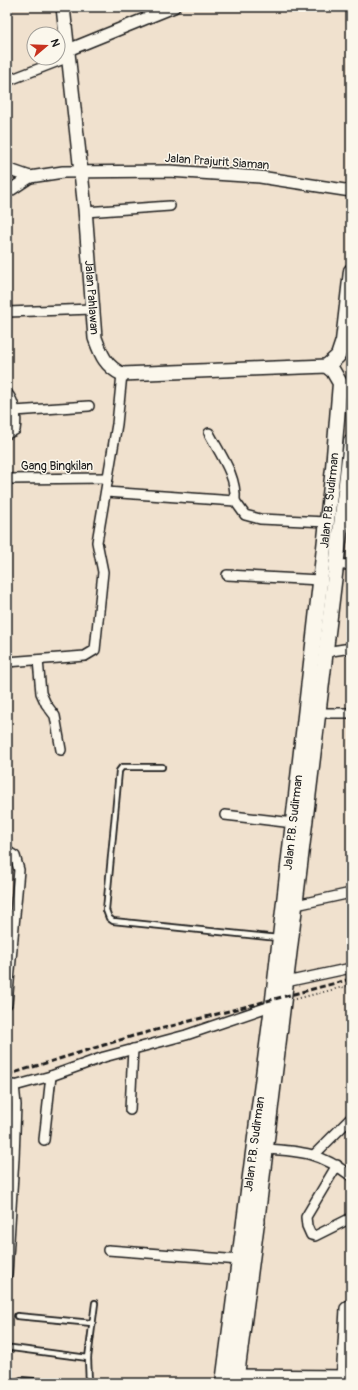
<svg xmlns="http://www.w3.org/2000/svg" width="358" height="1390" font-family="Pangolin,sans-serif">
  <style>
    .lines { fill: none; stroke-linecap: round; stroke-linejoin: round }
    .service-casing { stroke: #1c1c1c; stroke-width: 8 }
    .minor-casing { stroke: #1c1c1c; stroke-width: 12 }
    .tertiary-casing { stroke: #1c1c1c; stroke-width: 14 }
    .secondary-casing { stroke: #1c1c1c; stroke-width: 16 }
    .primary-casing { stroke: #1c1c1c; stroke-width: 17 }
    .trunk-casing { stroke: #1c1c1c; stroke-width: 18 }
    .path { stroke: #1c1c1c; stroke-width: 2; stroke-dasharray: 1 3; stroke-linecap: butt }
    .service { stroke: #fbf7ec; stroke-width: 4.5 }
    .minor { stroke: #fbf7ec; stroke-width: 9 }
    .tertiary { stroke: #fbf7ec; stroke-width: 11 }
    .secondary { stroke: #fbf7ec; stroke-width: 13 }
    .primary { stroke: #fbf7ec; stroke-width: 14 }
    .trunk { stroke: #fbf7ec; stroke-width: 15 }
    .rail { stroke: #1c1c1c; stroke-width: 3; stroke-dasharray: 6 3; stroke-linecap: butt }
    .labels { text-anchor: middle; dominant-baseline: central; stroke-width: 3; stroke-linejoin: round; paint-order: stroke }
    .street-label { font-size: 12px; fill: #1c1c1c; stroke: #fbf7ec }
  </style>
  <rect width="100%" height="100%" fill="#f0e1ce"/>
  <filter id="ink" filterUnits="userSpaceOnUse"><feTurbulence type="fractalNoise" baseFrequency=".025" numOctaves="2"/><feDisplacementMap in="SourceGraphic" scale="8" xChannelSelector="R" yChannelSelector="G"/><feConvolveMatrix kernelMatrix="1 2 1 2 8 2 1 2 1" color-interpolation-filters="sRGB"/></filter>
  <g filter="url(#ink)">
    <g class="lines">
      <defs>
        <g id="service">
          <path d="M162 767H122L119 771 106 910 109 918 113 921 278 938"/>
          <path d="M17 1316 92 1323"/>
          <path d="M12 1348 88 1358"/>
          <path d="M15 1383 21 1380 58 1383"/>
          <path d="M89 1383 88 1358 95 1303"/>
        </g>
        <g id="minor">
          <path d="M7 81 69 57"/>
          <path d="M85 212 170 206"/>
          <path d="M7 312 93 309"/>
          <path d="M7 393C15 402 17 418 15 430L7 434"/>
          <path d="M14 411 89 406"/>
          <path d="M7 479 108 478"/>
          <path d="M106 492 235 501C237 476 220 454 209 433"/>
          <path d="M235 501 245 515 260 519 327 522"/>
          <path d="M333 566 351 564"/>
          <path d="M227 575 320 580"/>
          <path d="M325 652 351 648"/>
          <path d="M38 660 41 693 46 704 55 716 61 750"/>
          <path d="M7 662 85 656 95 650 103 572 97 542 117 424 122 374"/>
          <path d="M319 713H351"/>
          <path d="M225 815 293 823"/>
          <path d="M7 851 15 856 19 870 7 1004"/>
          <path d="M296 905 351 893"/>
          <path d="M286 982 351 968"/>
          <path d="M7 1088 51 1076 104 1057 186 1035 271 1006"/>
          <path d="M130 1110 133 1049"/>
          <path d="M44 1140 51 1076"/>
          <path d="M266 1149C302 1151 321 1153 351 1176"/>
          <path d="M314 1155 351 1118"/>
          <path d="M337 1165 306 1217 307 1226 311 1235 315 1236 351 1218"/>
          <path d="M108 1250 240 1260"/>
          <path d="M7 1274 14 1158 16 1105 14 1085"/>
          <path d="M341 1383 345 1308 351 1303"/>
        </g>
        <g id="tertiary">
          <path d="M68 50 174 7"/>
          <path d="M7 169 30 177"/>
          <path d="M7 190 12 189 30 177 63 172 169 171 260 177 351 191"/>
          <path d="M230 1375 351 1376"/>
        </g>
        <g id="secondary">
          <path id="s1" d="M63 7 85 209 95 338C101 354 105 366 122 374L327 366"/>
        </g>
        <g id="primary">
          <path id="s2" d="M223 1383 273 999 333 468 340 383 333 371 327 366 338 356 343 341 351 271"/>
          <path d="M236 1383 257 1222 351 442"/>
        </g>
        <path id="trunk" d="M245 1220 257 1222"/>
      </defs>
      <use href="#service" class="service-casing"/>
      <use href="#minor" class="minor-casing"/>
      <use href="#tertiary" class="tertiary-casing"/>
      <use href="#secondary" class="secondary-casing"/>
      <use href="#primary" class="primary-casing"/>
      <use href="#trunk" class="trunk-casing"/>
      <path class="path" d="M296 999 351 985"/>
      <use href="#service" class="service"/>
      <use href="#minor" class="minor"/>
      <use href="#tertiary" class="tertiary"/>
      <use href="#secondary" class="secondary"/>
      <use href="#primary" class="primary"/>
      <use href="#trunk" class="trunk"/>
      <path class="rail" d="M7 1075 133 1036 351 979"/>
    </g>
  </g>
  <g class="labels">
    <g class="street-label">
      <text transform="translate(217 162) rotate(4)">Jalan Prajurit Siaman</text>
      <text stroke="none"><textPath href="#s1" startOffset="292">Jalan Pahlawan</textPath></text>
      <text x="57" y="466">Gang Bingkilan</text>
      <text stroke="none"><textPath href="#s2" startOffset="889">Jalan P.B. Sudirman</textPath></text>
      <text stroke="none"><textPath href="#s2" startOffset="565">Jalan P.B. Sudirman</textPath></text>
      <text stroke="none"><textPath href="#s2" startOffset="241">Jalan P.B. Sudirman</textPath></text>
    </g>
  </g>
  <rect width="358" height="1390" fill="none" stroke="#fbf7ec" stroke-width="24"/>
  <rect x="12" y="12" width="334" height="1366" fill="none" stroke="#1c1c1c" stroke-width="1.5" filter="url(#ink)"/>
  <g transform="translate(46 46) rotate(71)"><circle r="19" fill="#fbf7ec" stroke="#a29f99"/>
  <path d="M0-3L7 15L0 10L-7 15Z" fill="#c8321e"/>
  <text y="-6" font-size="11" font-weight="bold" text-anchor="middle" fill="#1c1c1c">N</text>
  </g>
</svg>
